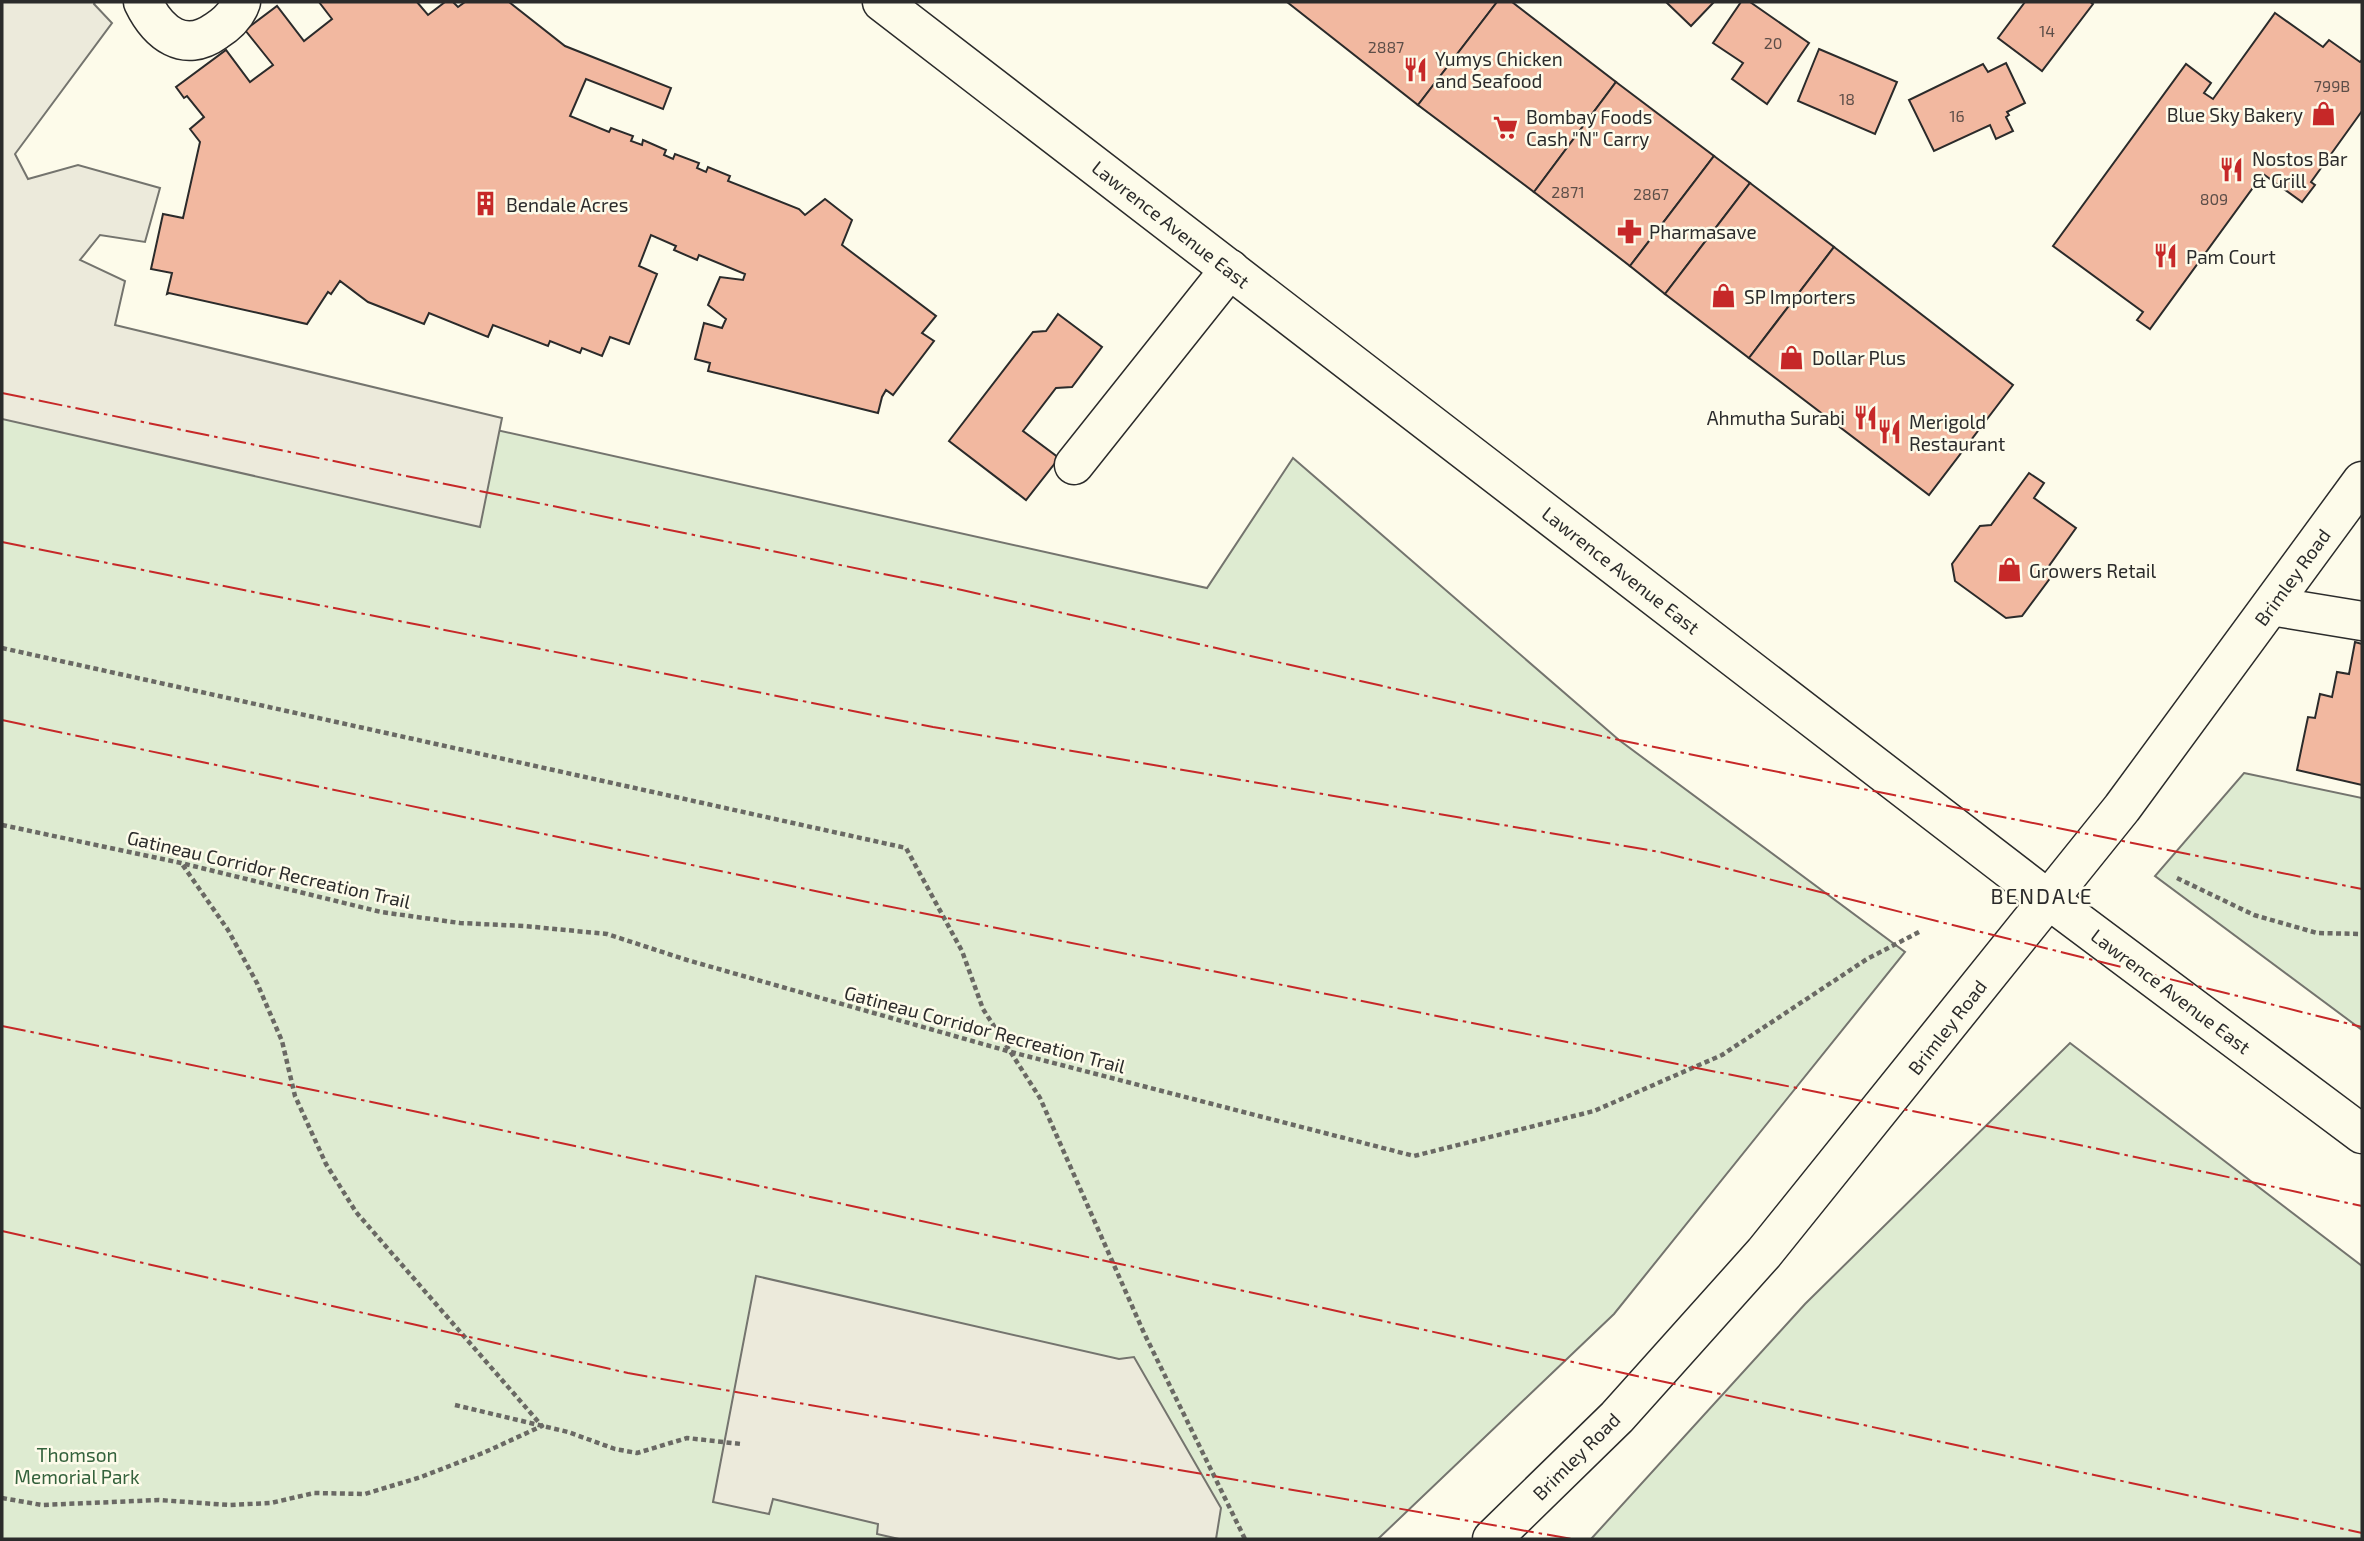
<svg xmlns="http://www.w3.org/2000/svg" width="2364" height="1541" font-family="'Exo 2',sans-serif">
  <style>
    .green { fill: #deebd1; stroke: #74746e; stroke-width: 2 }
    .parking { fill: #eceadb; stroke: #74746e; stroke-width: 2 }
    .building { fill: #f2b8a0; stroke: #2b2b2b; stroke-width: 2 }
    .lines { fill: none; stroke-linecap: round; stroke-linejoin: round }
    .minor-casing { stroke: #2b2b2b; stroke-width: 41 }
    .major-casing { stroke: #2b2b2b; stroke-width: 41 }
    .path { stroke: #6a6964; stroke-width: 4.5; stroke-dasharray: 5 3.5; stroke-linecap: butt }
    .minor { stroke: #fdfbea; stroke-width: 38 }
    .major { stroke: #fdfbea; stroke-width: 38 }
    .power { stroke: #c62828; stroke-width: 2; stroke-dasharray: 24 5 3.5 5; stroke-linecap: butt }
    .labels { text-anchor: middle; dominant-baseline: central; stroke-width: 5; stroke-linejoin: round; paint-order: stroke }
    .number-label { font-size: 16px; fill: #5d4e48 }
    .poi-label { font-size: 19px; fill: #2b2b2b; stroke: #fdfbea; text-anchor: start }
    .street-label { font-size: 19px; fill: #2b2b2b; stroke: #fdfbea }
    .park-label { font-size: 19px; fill: #34623c; stroke: #fdfbea }
    .neighbourhood-label { font-size: 21px; letter-spacing: 2px; fill: #2b2b2b; stroke: #fdfbea }
  </style>
  <rect width="100%" height="100%" fill="#fdfbea"/>
  <g class="green">
    <path d="M2 320 1207 588 1293 458 1619 740 1905 952 1614 1314 1378 1539H2Z"/>
    <path d="M2244 773 2362 798V1030L2155 876Z"/>
    <path d="M2070 1043 2362 1266V1539H1591L1805 1304Z"/>
  </g>
  <g class="parking">
    <path d="M2 2H95L94 4 112 23 15 154 28 179 78 165 160 188 145 242 100 235 80 260 125 281 115 325 502 418 480 527 2 419Z"/>
    <path d="M756 1276 1119 1359 1134 1357 1221 1508 1216 1539H899L877 1534 878 1524 773 1499 769 1514 713 1502Z"/>
  </g>
  <g class="building">
    <path d="M319 2H417L428 15 445 2H453L458 7 465 2H509L565 46 671 88 663 109 586 79 570 116 609 132 611 128 633 136 631 141 642 145 643 140 666 150 664 155 673 159 675 154 699 163 697 168 706 172 708 167 730 176 728 181 799 209 805 215 825 199 852 220 842 245 936 316 922 333 934 341 893 395 886 390 882 397 878 413 708 371 710 363 695 359 704 323 722 328 726 319 708 305 720 277 743 280 745 274 699 255 697 260 674 250 676 246 651 235 639 266 657 274 629 344 610 337 602 356 582 348 580 353 550 341 548 346 493 325 488 337 429 313 424 324 368 302 340 281 331 294 328 292 307 324 169 293 167 294 172 273 151 269 163 214 183 218 200 142 190 129 204 117 187 96 184 98 176 87 226 50 250 82 273 65 245 30 277 6 304 41 332 19Z"/>
    <path d="M1287 2H1497L1418 105Z"/>
    <path d="M1497 2H1512L1616 82 1534 192 1418 105Z"/>
    <path d="M1666 2H1714L1691 26Z"/>
    <path d="M1741 2H1750L1809 43 1767 104 1732 79 1743 63 1713 43Z"/>
    <path d="M2025 2H2090L2093 4 2042 71 1998 38Z"/>
    <path d="M2275 13 2323 47 2329 40 2360 62 2362 60V111L2311 182 2315 185 2302 202 2263 174 2150 329 2137 320 2143 312 2053 246 2186 64 2211 83 2204 93 2213 99Z"/>
    <path d="M1819 49 1897 82 1875 134 1798 101Z"/>
    <path d="M2006 63 2025 103 2007 112 2009 115 2006 117 2013 131 1996 139 1990 125 1934 151 1909 100 1983 64 1988 72Z"/>
    <path d="M1616 82 1714 156 1630 266 1534 192Z"/>
    <path d="M1714 156 1750 183 1665 294 1630 266Z"/>
    <path d="M1750 183 1834 247 1749 358 1665 294Z"/>
    <path d="M1834 247 2013 385 1929 495 1749 358Z"/>
    <path d="M1058 314 1102 347 1072 387 1056 388 1023 431 1059 458 1026 500 949 441 1033 332 1046 331Z"/>
    <path d="M2029 473 2044 483 2034 498 2076 528 2049 566 2051 577 2022 616 2006 618 1955 581 1952 564 1980 526 1991 525Z"/>
    <path d="M2355 642 2362 644V785L2297 770 2308 717 2315 718 2320 694 2332 697 2337 672 2349 674Z"/>
  </g>
  <g class="lines">
    <defs>
      <g id="minor">
        <path d="M143 2C158 33 184 54 216 31 227 24 237 14 241 2"/>
        <path d="M1074 465 1230 269"/>
        <path d="M2271 606 2362 621"/>
      </g>
      <g id="major">
        <path d="M882 2 2049 900 2362 1134"/>
        <path d="M1492 1539 1617 1417 1764 1253 2122 808 2362 481"/>
      </g>
    </defs>
    <use href="#minor" class="minor-casing"/>
    <use href="#major" class="major-casing"/>
    <g class="path">
      <path d="M2 648 906 848 962 951 983 1009 1040 1098 1144 1333 1245 1539"/>
      <path d="M2 825 181 863 381 912 460 923 524 926 607 934 687 960 1011 1052 1414 1156 1594 1111 1722 1055 1867 959 1919 932"/>
      <path d="M2177 878 2254 915 2317 933 2362 934"/>
      <path d="M455 1405 568 1432 615 1449 637 1453 687 1438 741 1444"/>
      <path d="M2 1498 42 1505 159 1500 229 1505 271 1503 314 1493 365 1494 421 1477 483 1453 542 1426 356 1212 326 1164 295 1096 282 1041 257 983 228 930 182 864"/>
    </g>
    <use href="#minor" class="minor"/>
    <use href="#major" class="major"/>
    <g class="power">
      <path d="M2 393 962 590 1619 740 2362 889"/>
      <path d="M2 542 933 727 1660 852 2362 1027"/>
      <path d="M2 720 877 904 2047 1138 2362 1206"/>
      <path d="M2 1026 381 1104 2362 1533"/>
      <path d="M2 1231 628 1373 1572 1539"/>
    </g>
  </g>
  <defs>
    <symbol id="restaurant-bare" viewBox="-9 -9 18 18"><path d="M-5-6h1v4h1v-4h1v4h1v-4h1v5L-1.5 .5V6h-2V.5L-5-1ZM5-6V6H3V1.5H1.5Q1.5-4 5-6Z" fill="#c62828" stroke="#fdfbea" stroke-width="2.5" paint-order="stroke"/></symbol>
    <symbol id="shop-bare" viewBox="-9 -9 18 18"><path d="M-5-2.5h2.3a2.7 3.5 0 0 1 5.4 0H5L5.5 6h-11ZM-1.5-2.5h3a1.5 2.3 0 0 0-3 0Z" fill="#c62828" stroke="#fdfbea" stroke-width="2.5" paint-order="stroke"/></symbol>
    <symbol id="supermarket-bare" viewBox="-9 -9 18 18"><path d="M-6-5.5h2.5l.6 2H6L4.5 2H-2.5L-4.4-4H-6ZM-1.5 3.2a1.3 1.3 0 1 0 .1 0ZM3 3.2a1.3 1.3 0 1 0 .1 0Z" fill="#c62828" stroke="#fdfbea" stroke-width="2.5" paint-order="stroke"/></symbol>
    <symbol id="building-bare" viewBox="-9 -9 18 18"><path d="M-4-6H4V6H1V3H-1V6H-4ZM-2.5-4.3h1.7v1.8h-1.7ZM.8-4.3h1.7v1.8H.8ZM-2.5-1h1.7V.8h-1.7ZM.8-1h1.7V.8H.8Z" fill="#c62828" stroke="#fdfbea" stroke-width="2.5" paint-order="stroke"/></symbol>
    <symbol id="pharmacy-bare" viewBox="-9 -9 18 18"><path d="M-2-6h4v4h4v4h-4v4h-4v-4h-4v-4h4Z" fill="#c62828" stroke="#fdfbea" stroke-width="2.5" paint-order="stroke"/></symbol>
  </defs>
  <g fill-rule="evenodd">
    <use href="#restaurant-bare" x="1398" y="52" width="35" height="35"/>
    <use href="#shop-bare" x="2306" y="96" width="35" height="35"/>
    <use href="#supermarket-bare" x="1488" y="110" width="35" height="35"/>
    <use href="#restaurant-bare" x="2214" y="152" width="35" height="35"/>
    <use href="#building-bare" x="468" y="186" width="35" height="35"/>
    <use href="#pharmacy-bare" x="1612" y="214" width="35" height="35"/>
    <use href="#restaurant-bare" x="2148" y="238" width="35" height="35"/>
    <use href="#shop-bare" x="1706" y="278" width="35" height="35"/>
    <use href="#shop-bare" x="1774" y="340" width="35" height="35"/>
    <use href="#restaurant-bare" x="1848" y="400" width="35" height="35"/>
    <use href="#restaurant-bare" x="1872" y="414" width="35" height="35"/>
    <use href="#shop-bare" x="1992" y="552" width="35" height="35"/>
  </g>
  <g class="labels">
    <g class="number-label">
      <text x="2047" y="30">14</text>
      <text x="1773" y="42">20</text>
      <text x="1386" y="46">2887</text>
      <text x="2332" y="85">799B</text>
      <text x="1847" y="98">18</text>
      <text x="1957" y="115">16</text>
      <text x="1568" y="191">2871</text>
      <text x="1651" y="193">2867</text>
      <text x="2214" y="198">809</text>
    </g>
    <g class="poi-label">
      <text x="1435" y="58">Yumys Chicken<tspan x="1435" dy="22">and Seafood</tspan></text>
      <text x="2303" y="114" text-anchor="end">Blue Sky Bakery</text>
      <text x="1526" y="116">Bombay Foods<tspan x="1526" dy="22">Cash "N" Carry</tspan></text>
      <text x="2252" y="158">Nostos Bar<tspan x="2252" dy="22">&amp; Grill</tspan></text>
      <text x="506" y="204">Bendale Acres</text>
      <text x="1649" y="231">Pharmasave</text>
      <text x="2186" y="256">Pam Court</text>
      <text x="1744" y="296">SP Importers</text>
      <text x="1812" y="357">Dollar Plus</text>
      <text x="1845" y="417" text-anchor="end">Ahmutha Surabi</text>
      <text x="1909" y="421">Merigold<tspan x="1909" dy="22">Restaurant</tspan></text>
      <text x="2029" y="570">Growers Retail</text>
    </g>
    <g class="street-label">
      <text transform="translate(1171 224) rotate(38)">Lawrence Avenue East</text>
      <text transform="translate(1621 570) rotate(38)">Lawrence Avenue East</text>
      <text transform="translate(2292 577) rotate(-54)">Brimley Road</text>
      <text transform="translate(269 869) rotate(13)">Gatineau Corridor Recreation Trail</text>
      <text transform="translate(2171 991) rotate(37)">Lawrence Avenue East</text>
      <text transform="translate(1947 1027) rotate(-52)">Brimley Road</text>
      <text transform="translate(985 1029) rotate(15)">Gatineau Corridor Recreation Trail</text>
      <text transform="translate(1576 1456) rotate(-45)">Brimley Road</text>
    </g>
    <g class="park-label">
      <text x="77" y="1454">Thomson<tspan x="77" dy="22">Memorial Park</tspan></text>
    </g>
    <g class="neighbourhood-label">
      <text x="2042" y="895">BENDALE</text>
    </g>
  </g>
  <rect width="2364" height="1541" fill="none" stroke="#2b2b2b" stroke-width="7"/>
</svg>
